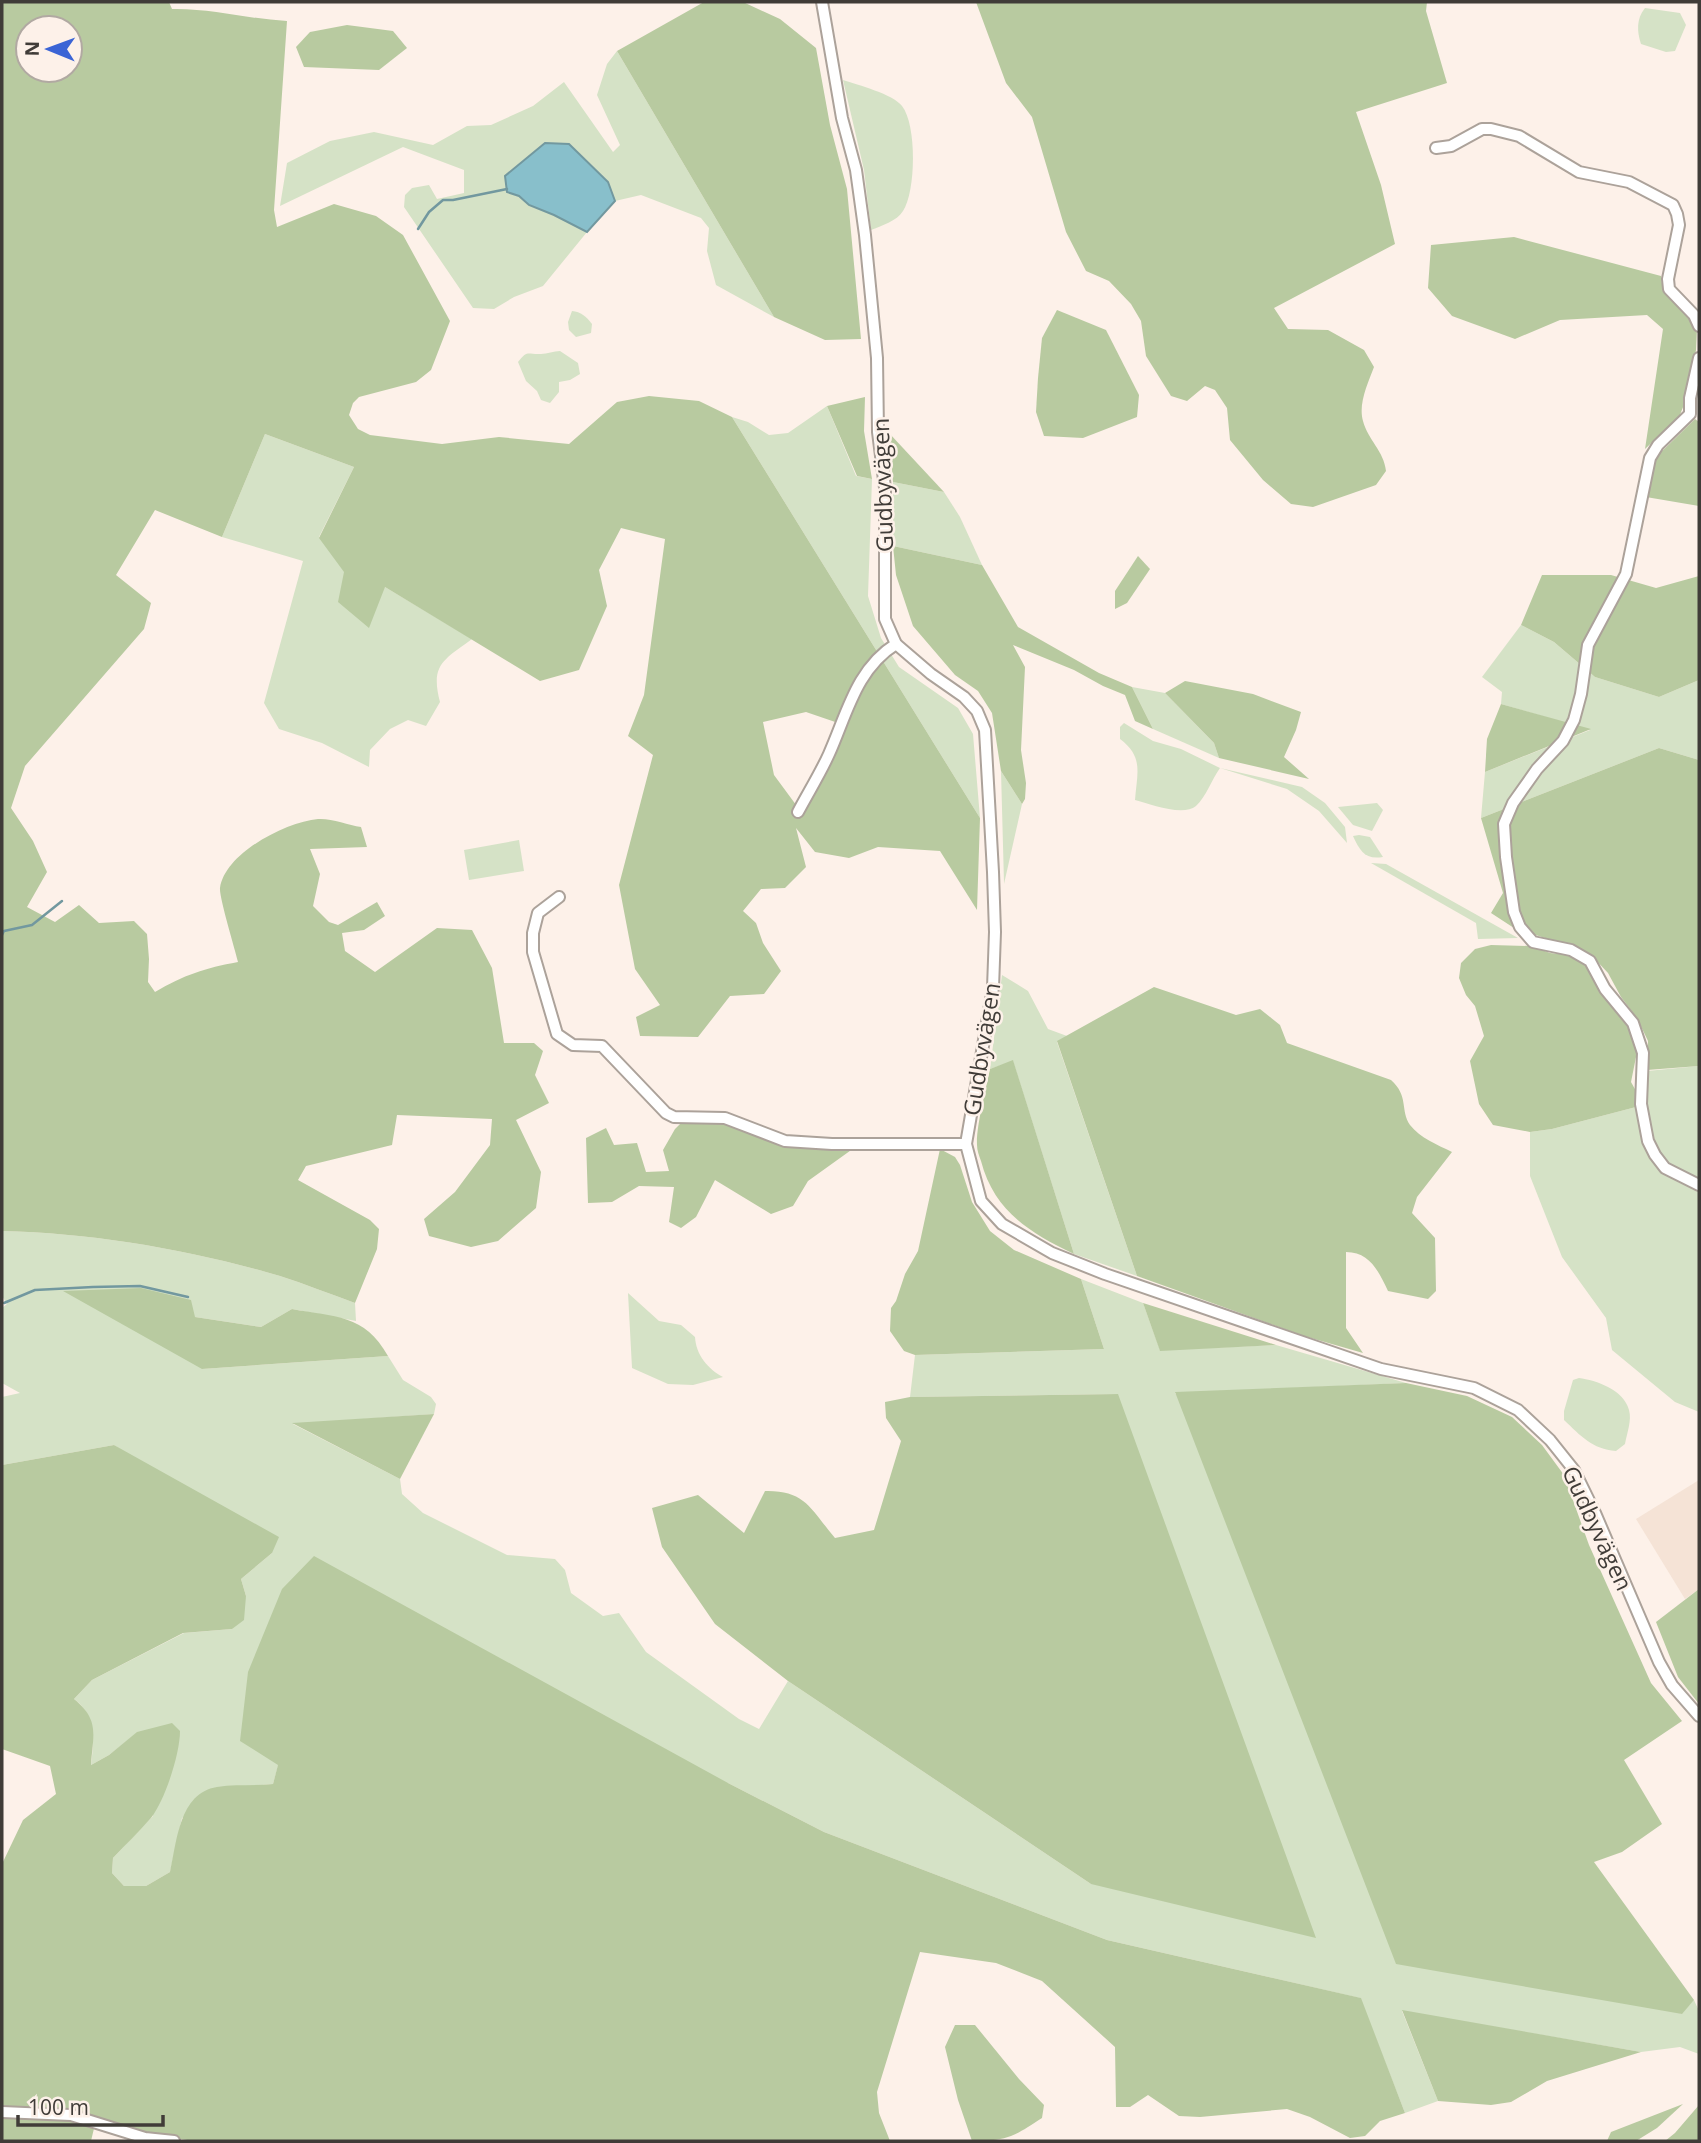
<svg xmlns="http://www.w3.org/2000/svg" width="1701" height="2143" font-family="'Open Sans',sans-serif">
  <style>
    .built { fill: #f5e3d6 }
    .green { fill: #d5e2c6 }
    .forest { fill: #b8caa0; fill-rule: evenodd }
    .water { fill: #88bfcb; stroke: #72989f; stroke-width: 2 }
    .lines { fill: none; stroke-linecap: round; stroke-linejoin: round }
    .stream { stroke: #72989f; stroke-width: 2.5 }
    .minor-casing { stroke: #aca29a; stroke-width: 14 }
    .minor { stroke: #fff; stroke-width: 10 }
    .labels { text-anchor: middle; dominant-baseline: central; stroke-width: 5; stroke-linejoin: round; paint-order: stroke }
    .street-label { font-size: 23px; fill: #403c38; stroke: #fdf1e9 }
  </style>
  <rect width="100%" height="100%" fill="#fdf1e9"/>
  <path class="built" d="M1699 1480V1589L1685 1599 1636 1519Z"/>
  <g class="green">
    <path d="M1645 8 1680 13 1686 25 1675 51 1666 52 1641 44C1637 32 1636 19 1645 8Z"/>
    <path d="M617 51 774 317 716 285 707 251 709 228 701 218 641 195 615 201 608 182 505 176 507 192 519 196 529 205 554 215 587 232 543 286 514 297 494 309 473 308 404 207 405 195 412 188 429 185 437 199 464 193V170L403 147 280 206 287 163 330 141 374 132 433 145 467 126 491 125 533 106 564 82 613 152 620 145 597 95 607 64Z"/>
    <path d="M843 80C858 85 893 94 902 106 917 125 916 192 903 211 897 221 881 226 871 230L864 170Z"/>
    <path d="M572 311C581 312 586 316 592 324L591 333 576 337 569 330 568 322Z"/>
    <path d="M560 351 578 363 580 374 570 380 559 382V392L550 403 541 400 537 391 526 381 518 362C528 349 528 355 541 354 547 354 554 351 560 351Z"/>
    <path d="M827 406 856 476 872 479 868 596 881 638 899 667 958 708 973 734 980 818 732 417 748 422 769 435 788 433Z"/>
    <path d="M265 434 354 467 319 537 385 587 472 639C444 660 430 664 440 702L426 726 408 720 390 729 370 750 369 767 322 743 279 729 264 703 303 561 222 537Z"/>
    <path d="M893 482 944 492 960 517 982 565 893 546Z"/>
    <path d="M1521 625 1554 642 1595 677 1659 697 1699 680V760L1659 748 1481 818 1485 772 1590 730 1501 704 1502 692 1482 677Z"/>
    <path d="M1132 687 1165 693 1214 743 1219 758 1153 729Z"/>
    <path d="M1124 723 1153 741 1181 749 1220 768 1302 787 1325 803 1345 827 1347 843 1319 811 1287 789 1220 768C1212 779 1206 797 1196 806 1183 817 1150 804 1135 800 1137 773 1144 757 1120 739V727Z"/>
    <path d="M1001 771 1022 804 1004 884V883Z"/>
    <path d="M1377 803 1383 810 1372 831 1353 825 1338 807Z"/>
    <path d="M1359 835 1370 837 1383 857C1365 860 1360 851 1353 836Z"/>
    <path d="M519 840 524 871 469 880 464 850Z"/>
    <path d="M1371 863 1386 864 1518 938 1478 939 1476 923Z"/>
    <path d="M1002 975 1028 991 1048 1029 1067 1036 1057 1042 1137 1276 1074 1254 1013 1061 990 1069Z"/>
    <path d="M1699 1066V1181C1688 1176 1674 1171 1665 1162 1644 1139 1647 1100 1647 1071Z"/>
    <path d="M1636 1107C1645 1158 1653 1168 1699 1191V1412L1675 1402 1612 1350 1606 1318 1562 1257 1530 1176V1132L1552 1129Z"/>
    <path d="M2 1231C94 1233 191 1250 280 1276 305 1284 330 1294 355 1303L356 1321 292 1309 261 1327 195 1317 202 1369 388 1356 403 1380 431 1397 436 1404 434 1414 293 1424 400 1479 402 1494 423 1513 507 1555 555 1559 565 1570 571 1593 603 1616 619 1613 646 1652 739 1719 759 1729 788 1681 1091 1884 1118 1394 910 1397 915 1355 1104 1349 1081 1279 1143 1303 1160 1350 1276 1345 1406 1383 1175 1393 1681 2014 1694 2000 1699 2011V2054L1680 2047 1641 2052 1402 2011 1438 2101 1405 2113 1360 1998 1107 1940 824 1832 728 1783 278 1766 273 1784 251 1786 182 1818 170 1872 146 1886H124L112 1873 113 1858 153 1816 138 1732 109 1755 91 1765C94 1741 96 1715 74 1699L92 1680 184 1633 232 1629 246 1596 241 1579 272 1553 114 1445 2 1465V1397L20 1393 2 1383V1308L7 1304 2 1296Z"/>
    <path d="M628 1293 659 1321 681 1325 695 1337C696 1355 708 1369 723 1377L693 1385 668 1384 632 1368Z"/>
    <path d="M1579 1378C1596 1380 1624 1390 1629 1410 1632 1420 1627 1433 1625 1444L1616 1451C1592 1449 1581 1436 1564 1420V1411L1573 1380Z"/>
  </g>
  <g class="forest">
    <path d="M2 2H169L172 9C210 8 248 19 287 21L274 210 277 227 334 204 376 216 403 235 450 321 431 370 416 382 359 397 353 403 349 415 358 429 370 435 442 444 499 437 569 444 617 402 649 396 699 401 732 417 980 818 977 910 940 851 878 847 849 858 815 852 796 828 806 867 785 888 761 889 743 911 756 923 763 943 781 971 764 994 730 996 698 1037 640 1036 636 1017 660 1005 635 969 619 885 653 755 628 736 644 695 665 539 621 528 599 570 607 606 579 670 540 681 385 587 369 628 338 602 344 572 319 538 354 467 265 434 222 537 155 510 116 575 151 603 144 629 25 766 11 808 33 841 47 872 27 907 55 922 79 905 99 923 134 921 147 934 149 959 148 982 155 992C184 975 205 968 238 962 235 949 219 897 220 888 225 853 286 822 318 819 331 818 348 825 361 827L367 847 310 849 320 874 313 906 329 922 338 925 377 902 385 916 364 930 342 933 345 951 375 972 437 928 472 930 492 968 504 1043H534L543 1051 535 1075 549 1103 516 1120 541 1172 536 1208 498 1241 471 1247 429 1236 424 1219 455 1192 490 1145 492 1119 397 1115 392 1145 306 1166 298 1180 370 1220 379 1229 377 1249 355 1303C330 1294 305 1284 280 1276 191 1250 94 1233 2 1231ZM28 28H70V70H28ZM806 712 844 725 802 813 774 775 763 722Z"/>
    <path d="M704 2H743L780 19 816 48 830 125 847 189 861 339 825 340 774 317 617 51Z"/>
    <path d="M976 2H1427L1426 11 1447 83 1356 112 1381 185 1395 244 1274 308 1288 329 1328 330 1364 350 1374 367C1368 383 1358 404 1363 421 1368 440 1384 451 1386 471L1376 485 1313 507 1291 504 1263 480 1230 440 1227 408 1215 390 1205 386 1187 401 1171 396 1146 356 1141 321 1131 304 1109 281 1086 271 1066 232 1032 117 1006 83Z"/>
    <path d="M347 25 393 31 407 48 379 70 304 67 296 47 310 32Z"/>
    <path d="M1514 237 1661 276 1663 292 1689 316 1697 329 1696 350 1688 395 1679 417 1645 449 1663 329 1647 315 1560 320 1515 339 1452 316 1428 288 1431 245Z"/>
    <path d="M1057 310 1106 330 1139 395 1137 417 1083 438 1044 436 1036 412 1038 378 1042 338Z"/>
    <path d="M865 397 864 431 872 479 857 476 827 406Z"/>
    <path d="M1695 419 1699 422V506L1646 497 1653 460Z"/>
    <path d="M889 433 944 492 893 482Z"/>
    <path d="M893 546 982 565 1018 627 1099 673 1132 687 1153 729 1135 721 1125 695 1103 686 1074 670 1013 645 1025 667 1021 750 1026 783 1025 799 1022 804 1001 771 992 713 978 691 955 675 913 626 896 575Z"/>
    <path d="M1138 556 1150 569 1127 603 1115 609V591Z"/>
    <path d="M1542 575H1611L1656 588 1699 576V680L1659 697 1595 677 1554 642 1521 625Z"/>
    <path d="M1185 681 1253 694 1301 712 1296 730 1284 757 1309 779 1219 758 1214 743 1165 693Z"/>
    <path d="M1501 704 1591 729 1485 772 1487 739Z"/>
    <path d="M1659 748 1699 760V1066L1647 1070 1648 1041 1637 1018 1621 997 1608 973 1593 957 1573 947 1514 928 1491 913 1503 893 1481 818Z"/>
    <path d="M1491 945 1531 946 1550 953 1569 955 1587 967 1595 977 1602 995 1627 1026 1638 1047 1631 1082 1636 1091V1107L1552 1129 1530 1132 1493 1125 1479 1104 1470 1061 1484 1036 1475 1006 1466 995 1459 978 1461 963 1475 949Z"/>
    <path d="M1154 987 1236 1015 1260 1009 1280 1025 1287 1043 1391 1080C1409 1096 1400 1110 1410 1125 1420 1138 1438 1145 1452 1152L1417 1197 1412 1213 1435 1238 1436 1291 1428 1299 1388 1291C1379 1272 1370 1252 1346 1252V1328L1363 1353 1304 1336 1137 1276 1057 1041Z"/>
    <path d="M1013 1060 1074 1254C1030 1233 994 1211 981 1161 979 1156 977 1150 977 1145 976 1127 986 1089 990 1069Z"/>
    <path d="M722 1121 765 1140 797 1147 854 1148 808 1181 793 1206 771 1214 715 1180 696 1217 681 1228 669 1222 674 1187 639 1186 612 1202 588 1203 586 1138 606 1128 614 1145 637 1143 646 1172 669 1171 663 1150 675 1129 682 1122Z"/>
    <path d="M940 1149 955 1157 960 1165 972 1202 990 1231 1014 1250 1081 1279 1104 1349 915 1355 904 1351 890 1331 891 1308 896 1301 905 1274 918 1251Z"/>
    <path d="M141 1288 191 1300 195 1317 261 1327 292 1309C334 1317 365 1314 388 1356L202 1369 63 1291Z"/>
    <path d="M1143 1303 1276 1345 1160 1351Z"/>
    <path d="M1406 1383 1467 1396 1512 1417 1542 1445 1564 1475 1589 1545 1651 1683 1682 1721 1624 1760 1662 1824 1622 1852 1594 1862 1694 2000 1682 2014 1396 1964 1175 1392Z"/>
    <path d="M1118 1394 1316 1938 1091 1884 788 1681 715 1624 662 1547 652 1508 698 1495 744 1533 765 1491C806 1490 811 1510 835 1538L874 1530 901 1441 886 1418 885 1402 910 1397Z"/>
    <path d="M434 1414 400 1479 292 1423Z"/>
    <path d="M114 1445 279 1537 272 1553 241 1579 246 1596 244 1620 232 1629 183 1633 92 1680 74 1699C100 1720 93 1735 91 1765L109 1755 137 1732 172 1723 180 1731C180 1754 165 1800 151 1818 139 1832 125 1845 113 1858L112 1873 124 1886H146L170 1872C177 1842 179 1793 217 1787 235 1784 254 1786 273 1784L278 1765 240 1741 248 1672 282 1589 314 1556 728 1783 824 1832 1107 1940 1361 1998 1405 2113 1380 2121 1365 2136 1350 2138 1310 2117 1287 2109 1200 2117 1179 2116 1148 2095 1130 2107H1116L1115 2047 1042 1981 996 1963 920 1952 877 2092 879 2113 890 2141H194L147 2134 96 2120 91 2141H2V1864L23 1820 56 1794 50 1766 2 1749V1465Z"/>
    <path d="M1699 1589V1704L1678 1677 1656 1622Z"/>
    <path d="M1402 2010 1641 2052 1547 2081 1511 2102 1491 2105 1438 2101Z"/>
    <path d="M955 2025H975L1019 2079 1044 2105 1042 2118C1013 2137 1007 2141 972 2141L958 2100 945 2047Z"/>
    <path d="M1683 2104 1657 2128 1636 2141H1607L1611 2132Z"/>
    <path d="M1699 2105V2141H1665L1675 2133Z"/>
  </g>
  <path class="water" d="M545 143 569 144 608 182 615 201 587 232 554 215 529 205 519 196 507 192 505 176Z"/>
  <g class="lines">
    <g class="stream">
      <path d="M418 229 429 212 443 200H453L507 189"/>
      <path d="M2 935 4 931 32 925 62 901"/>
      <path d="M4 1303 35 1290 93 1287 140 1286 188 1297"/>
    </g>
    <defs>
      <g id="minor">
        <path d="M822 2 842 118 856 170 865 235 877 358 878 432 885 488V619L896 644 931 674 964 697 977 711 985 730 993 872 995 932 993 988 966 1144 981 1201 1002 1224 1052 1253 1105 1274 1381 1369 1474 1388 1518 1410 1550 1440 1574 1470 1595 1513 1659 1662 1672 1685 1699 1716"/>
        <path d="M1436 148 1451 146 1482 129H1491L1519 136 1579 172 1629 182 1673 205 1677 214 1679 225 1668 279 1669 289 1694 315 1699 326"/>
        <path d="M1699 358 1690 398V414L1658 445 1650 458 1626 574 1588 645 1581 694 1574 720 1563 741 1537 769 1513 803 1504 824 1506 857 1514 912 1520 927 1533 942 1571 950 1590 961 1605 989 1633 1023 1643 1053 1641 1104 1648 1141 1655 1155 1665 1168 1699 1185"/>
        <path d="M798 812C808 793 820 774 829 754 847 714 856 669 896 644"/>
        <path d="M559 897 538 913 533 933V952L557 1034 573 1045 602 1046 666 1113 674 1117 725 1118 785 1141 832 1144H966"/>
        <path d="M2 2112 71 2115 145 2138 174 2141"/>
      </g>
    </defs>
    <use href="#minor" class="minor-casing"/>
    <use href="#minor" class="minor"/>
  </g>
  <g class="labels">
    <g class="street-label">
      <text transform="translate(882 485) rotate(-92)">Gudbyvägen</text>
      <text transform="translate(981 1049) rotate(-81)">Gudbyvägen</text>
      <text transform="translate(1598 1528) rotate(65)">Gudbyvägen</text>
    </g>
  </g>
  <rect width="1701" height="2143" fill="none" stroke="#403c38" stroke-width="7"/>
  <g transform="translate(49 49) rotate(271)"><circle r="33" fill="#fdf1e9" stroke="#b1a9a2" stroke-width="2"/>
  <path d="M0-5L12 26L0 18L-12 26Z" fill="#3b64d5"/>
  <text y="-10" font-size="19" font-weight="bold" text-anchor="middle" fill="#403c38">N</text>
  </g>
  <path d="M18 2115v10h145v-10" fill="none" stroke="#403c38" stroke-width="3.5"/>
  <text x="28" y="2115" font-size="21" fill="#403c38" stroke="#fdf1e9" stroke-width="5" paint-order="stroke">100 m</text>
</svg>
